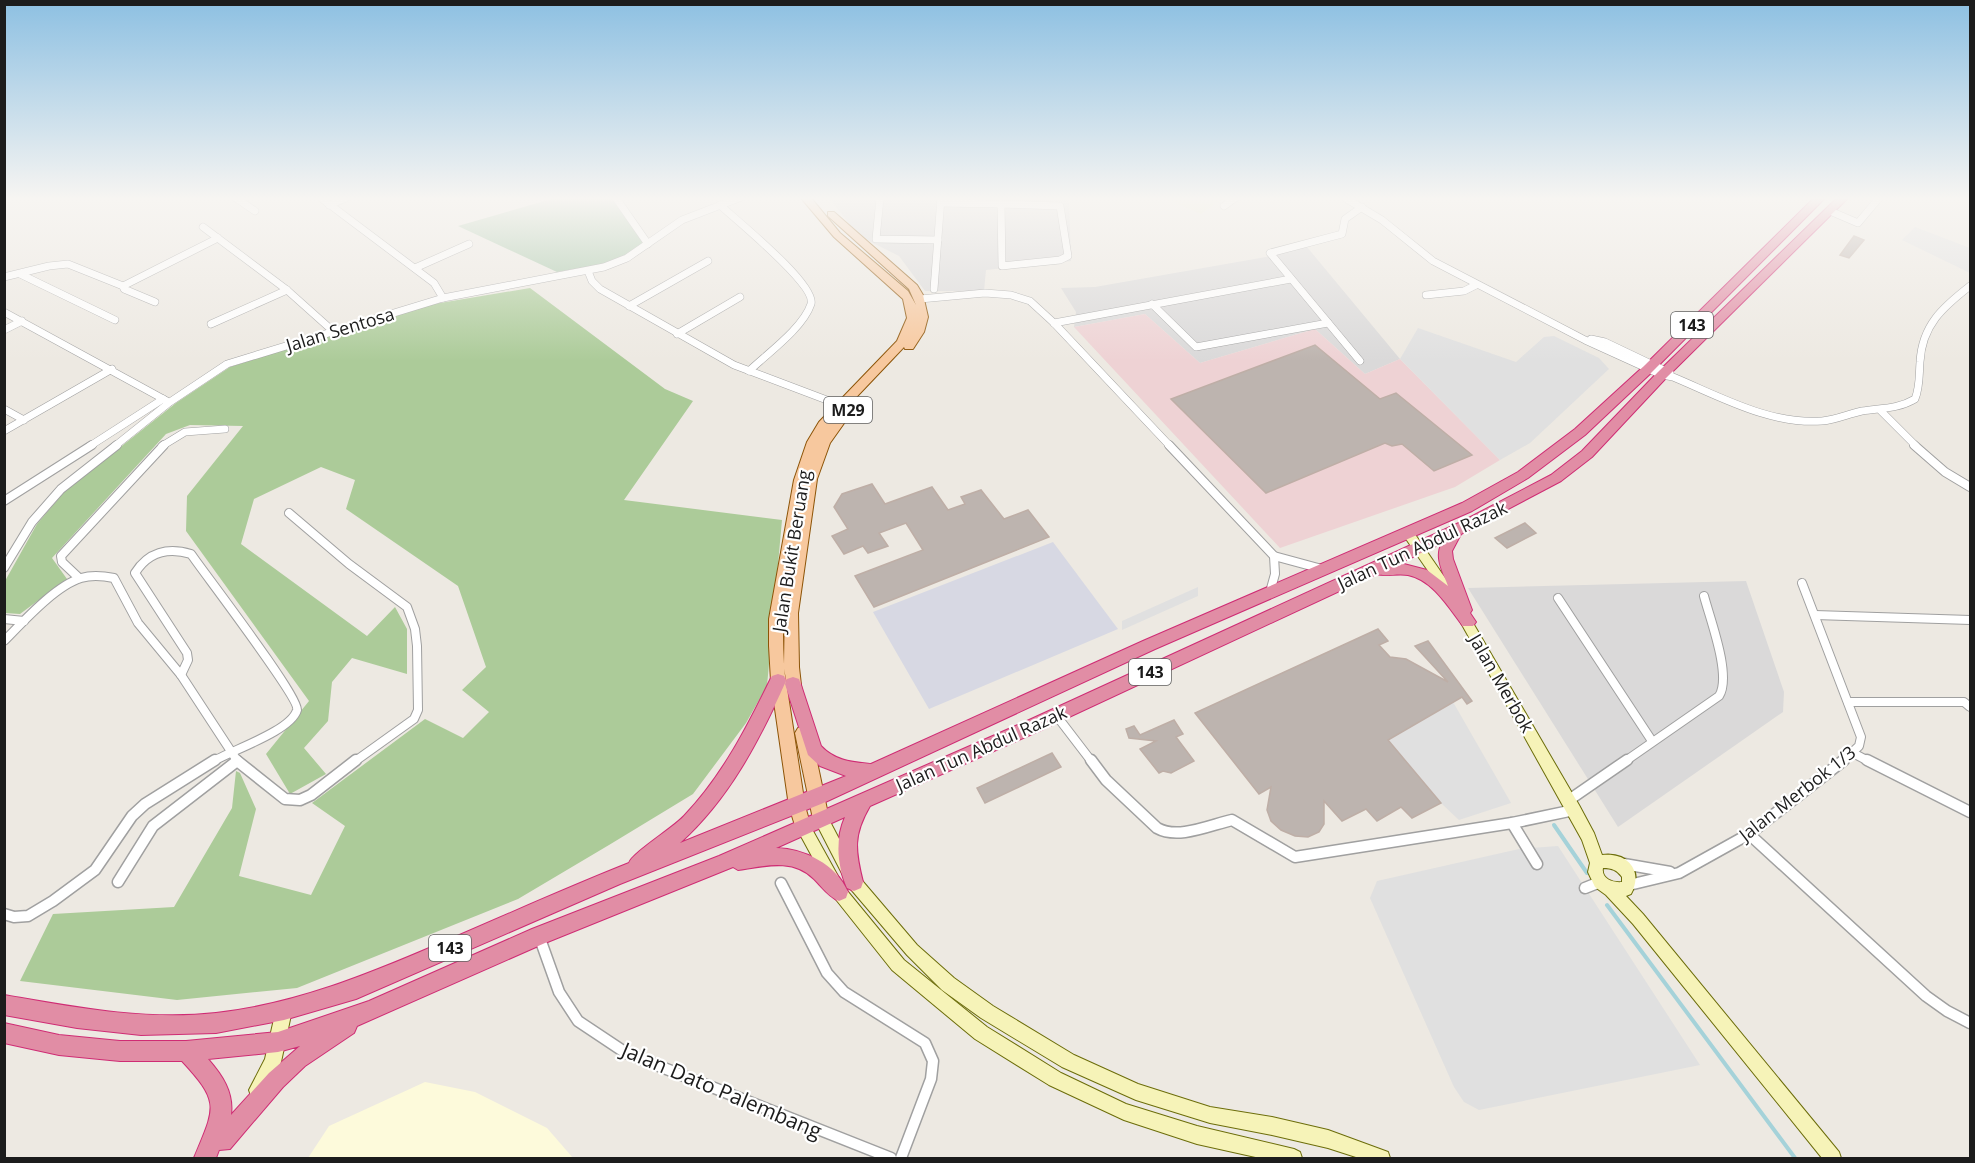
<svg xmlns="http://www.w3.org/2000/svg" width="1975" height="1163" font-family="'Open Sans',sans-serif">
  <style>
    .residential { fill: #dad9d9 }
    .commercial { fill: #eed2d4 }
    .education { fill: #fdfadb }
    .farmland { fill: #ebebce }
    .forest { fill: #accb99 }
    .cemetery { fill: #a5c5a6 }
    .parking { fill: #e0e0e0 }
    .plaza { fill: #d7d8e3 }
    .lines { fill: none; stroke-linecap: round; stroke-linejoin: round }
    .stream { stroke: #a5d2d9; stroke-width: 4 }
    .building { fill: #bdb4af; stroke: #beaea6; stroke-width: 1.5 }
    .street-far2-casing { stroke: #a0a0a0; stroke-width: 8 }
    .street-far1-casing { stroke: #a0a0a0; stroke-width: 10 }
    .street-casing { stroke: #a0a0a0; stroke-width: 13 }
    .secondary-casing { stroke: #6c6d0a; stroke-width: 2 }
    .primary-casing { stroke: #8d5407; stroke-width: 2 }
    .highway-casing { stroke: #cf2c74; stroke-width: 2 }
    .street-far2 { stroke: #fff; stroke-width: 7 }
    .street-far1 { stroke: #fff; stroke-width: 8 }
    .street { stroke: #fff; stroke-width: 10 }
    .secondary { fill: #f6f3b8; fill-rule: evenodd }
    .primary { fill: #f7c89e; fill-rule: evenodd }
    .highway { fill: #e18da5; fill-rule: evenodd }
    .labels { text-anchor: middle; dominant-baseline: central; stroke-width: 4.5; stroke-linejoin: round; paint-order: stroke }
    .shield { fill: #fff; stroke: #606060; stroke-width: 1.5 }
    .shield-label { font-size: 16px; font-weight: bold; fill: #1c1c1c }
    .street-label { font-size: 18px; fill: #1c1c1c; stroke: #fff }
    .near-street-label { font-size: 21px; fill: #1c1c1c; stroke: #fff }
  </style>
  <rect width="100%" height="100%" fill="#ede9e2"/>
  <g class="residential">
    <path d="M829 198H1069L1071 261 986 270 984 291H925L899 256 865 239 851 226Z"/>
    <path d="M1307 247 1400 359 1365 374 1315 329 1200 363 1145 314 1074 327 1076 312 1061 288 1095 287 1266 257Z"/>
    <path d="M1746 581 1784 692 1783 712 1618 827 1468 588Z"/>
  </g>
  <path class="commercial" d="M1145 314 1200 363 1315 329 1365 374 1400 359 1500 460 1455 487 1280 548 1074 327Z"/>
  <path class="education" d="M425 1082 475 1092 547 1128 573 1158H308L329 1126Z"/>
  <path class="farmland" d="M1164 198H1222L1201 214Z"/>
  <path class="forest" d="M530 288 665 389 693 401 624 500 782 520 767 686 746 723 693 794 609 845 518 899 297 988 177 1000 20 981 53 914 174 907 232 808 236 771 240 773 256 809 239 876 311 895 345 826 312 803 425 719 463 738 489 712 462 690 486 667 458 586 346 509 355 480 321 467 254 499 241 544 367 636 395 607 407 629V674L352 658 332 682 328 721 304 748 326 774 290 794 266 754 309 701 186 531 187 496 243 426 190 425 166 434 52 558 67 579 20 614 5 613V581L37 524 65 491 176 403 230 367 428 305Z"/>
  <path class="cemetery" d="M555 198H612L643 243 626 257 604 264 557 272 458 226Z"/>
  <g class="parking">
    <path d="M1915 227 1970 248V273L1902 240Z"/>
    <path d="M1418 328 1516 362 1544 337 1554 336 1599 358 1609 369 1530 443 1500 460 1400 359Z"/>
    <path d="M1198 587V596L1122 630V621Z"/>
    <path d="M1453 702 1511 803 1459 820 1441 803 1388 740Z"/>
    <path d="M1558 846 1700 1065 1479 1110 1464 1102 1454 1087 1370 898 1377 881 1519 849Z"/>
  </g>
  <path class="plaza" d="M1053 542 1118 629 929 709 873 612Z"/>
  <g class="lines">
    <g class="stream">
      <path d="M1554 825 1587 873"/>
      <path d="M1607 905 1795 1158"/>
    </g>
  </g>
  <g class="building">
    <path d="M1854 236 1864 240 1849 258 1840 255Z"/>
    <path d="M1315 345 1380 399 1396 393 1472 455 1434 471 1402 444 1392 446 1385 443 1266 493 1171 399Z"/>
    <path d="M872 484 885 504 932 487 948 510 965 504 961 497 981 490 1004 519 1028 510 1049 537 874 607 855 576 923 550 906 523 879 533 888 546 868 553 863 546 844 554 832 536 848 529 834 507 842 494Z"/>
    <path d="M1525 523 1536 533 1507 548 1495 538Z"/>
    <path d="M1378 629 1388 641 1379 645 1390 657 1406 659 1448 682 1415 646 1428 641 1472 701 1467 704 1462 697 1388 740 1441 803 1412 818 1401 807 1377 821 1366 809 1342 821 1324 801V824L1319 832 1308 837 1295 836 1281 830 1271 821 1267 810 1271 787 1259 794 1195 713Z"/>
    <path d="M1174 720 1183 734 1176 737 1194 761 1171 773 1163 771 1159 773 1140 749 1156 741 1129 738 1126 729 1134 726 1140 735Z"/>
    <path d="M1052 753 1061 767 985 803 977 788Z"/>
  </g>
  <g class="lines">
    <defs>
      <g id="street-far2">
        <path d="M236 198 255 211"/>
        <path d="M321 198 434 283 443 298"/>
        <path d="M616 198 648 244"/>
        <path d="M880 198 876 239 938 240"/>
        <path d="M1345 198 1382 220 1433 261 1585 340 1662 375 1673 377C1719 396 1770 425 1822 421 1836 420 1848 414 1862 411 1881 408 1898 409 1915 399 1920 387 1919 375 1920 362 1922 325 1943 307 1970 286"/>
        <path d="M941 203 1001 204"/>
        <path d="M1001 204 1060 206 1068 256 1060 260 1002 266Z"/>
        <path d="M329 205 346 198"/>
        <path d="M720 205C736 220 817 285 811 304 803 328 768 353 749 371"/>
        <path d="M1224 206 1235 198"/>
        <path d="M1830 211 1858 223 1879 198"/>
        <path d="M203 227 287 290 334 332"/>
        <path d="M415 268 469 244"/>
        <path d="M588 271 592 281 600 289 734 365 840 405"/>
        <path d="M20 274 115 320"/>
        <path d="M4 277 49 266 68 264 123 286"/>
        <path d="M934 289 941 198"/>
        <path d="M1426 295 1464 291 1476 285"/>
        <path d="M920 299 985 293 1011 295 1030 301 1054 323 1170 446"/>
        <path d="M155 302 124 289 123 286 218 238"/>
        <path d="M1152 304 1196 347 1328 323"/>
        <path d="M629 306 708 261"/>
        <path d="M4 312 167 401"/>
        <path d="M1054 323 1291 279"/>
        <path d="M211 324 287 290"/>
        <path d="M4 330 22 321"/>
        <path d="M677 334 740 297"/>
        <path d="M1591 339 1605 342 1670 373"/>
        <path d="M1360 361 1270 253 1342 234 1345 219 1362 207"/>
        <path d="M4 409 24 420"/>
        <path d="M1881 411 1916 446"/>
        <path d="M4 431 112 369"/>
        <path d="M90 446 163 399"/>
        <path d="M115 446 170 402 227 364 443 298 604 267 627 258 682 220 739 198"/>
        <path d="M162 446 185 432 225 429"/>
      </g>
      <g id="street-far1">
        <path d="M1169 445 1274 556 1322 569"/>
        <path d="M1914 445 1945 472 1970 487"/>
        <path d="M4 501 92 445"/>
        <path d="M289 513 349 564 407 607 415 629 417 646 418 710 414 719 354 762"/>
        <path d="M4 568 32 522 61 489 117 445"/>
        <path d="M79 578 62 562 61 556 164 445"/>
        <path d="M1802 583 1861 737 1859 746 1842 762"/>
        <path d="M1270 592 1275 574 1274 556"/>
        <path d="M1558 598 1652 741"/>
        <path d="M1815 615 1970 620"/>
        <path d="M4 619 24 621"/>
        <path d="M4 641C23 622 55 586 81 578 91 575 104 576 114 578L138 623 181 675 238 762"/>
        <path d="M181 675 188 660 187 653 135 573C148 552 168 547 191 554 204 573 300 698 297 710 291 731 232 750 212 762"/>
        <path d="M1848 702H1964L1970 707"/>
        <path d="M1056 715 1092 762"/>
        <path d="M1853 753 1870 762"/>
        <path d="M1624 762 1719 696C1732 676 1710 619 1704 596"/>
      </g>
      <g id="street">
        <path d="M236 760 285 799 300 800 311 795 356 760"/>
        <path d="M1091 760 1106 780 1157 828C1178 840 1210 825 1232 820L1295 857 1512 823 1574 810"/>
        <path d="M1867 760 1970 812"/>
        <path d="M1569 800 1627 760"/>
        <path d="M1512 823 1537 864"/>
        <path d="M1749 834 1926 996 1947 1011 1970 1023"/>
        <path d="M1624 864 1670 872"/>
        <path d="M118 882 153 826 237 761"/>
        <path d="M781 883 827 973 844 992 925 1043 933 1061 931 1079 901 1158"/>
        <path d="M1629 885 1679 873 1749 834 1844 760"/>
        <path d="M1585 888 1600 882"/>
        <path d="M4 914 14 917 28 916 53 901 95 870 132 816 145 804 215 760"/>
        <path d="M539 936 559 992 578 1021 626 1053 891 1158"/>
      </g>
      <g id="secondary">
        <path d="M1408 529 1412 530 1454 591 1456 594 1454 597H1446L1404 536 1402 533Z"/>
        <path d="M1462 609 1466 611 1579 805 1594 833 1602 855C1627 852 1644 870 1631 894L1626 896 1643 914 1839 1152 1841 1158H1822L1633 924 1606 895 1595 887 1588 872 1590 863 1582 840 1456 614 1458 611ZM1603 868C1612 868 1617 870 1622 877V882C1613 883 1601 879 1603 868Z"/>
        <path d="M821 813 826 814 859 877 917 945 954 978 993 1006 1074 1055 1138 1084 1210 1107 1272 1117 1328 1130 1388 1152 1390 1158H1359L1328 1148 1272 1135 1210 1123 1136 1100 1062 1067 981 1018 942 990 907 955 849 887 814 819 816 814Z"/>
        <path d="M803 820 808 822 844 887 904 960 987 1027 1061 1073 1126 1104 1197 1126 1294 1149 1300 1152 1302 1158H1260L1197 1144 1124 1120 1049 1085 975 1039 892 970 834 897 796 827 798 822Z"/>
        <path d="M284 1002 290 1004 292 1010 281 1062 263 1096 257 1098 251 1096 249 1090 265 1059 276 1010 278 1004Z"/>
      </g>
      <g id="primary">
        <path d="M801 198H811L840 233 908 291 916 305 909 289 828 216V212H834L917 285 923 295 928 317 924 332 913 349H905L904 347 846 408 852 412 830 443 817 479 798 613 799 667 802 694 800 698 795 700 790 698 784 669 805 806 811 827 809 832 803 834 797 832 789 806 771 681 769 646V619L794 480 807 442 819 422 897 341 907 318 903 299 834 237ZM785 604 784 664C783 644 782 624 785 604Z"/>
        <path d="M803 727 808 728 811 733 829 819 827 824 821 826 815 824 813 819 795 733 798 728Z"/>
      </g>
      <g id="highway">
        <path d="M1814 198H1825L1652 372 1585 435 1528 478 1472 511 1155 649 821 804 620 884 356 999 284 1020 216 1033 141 1035 77 1028 4 1015V995C74 1007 145 1021 216 1013 296 1004 369 974 441 943 504 916 566 888 629 863 632 853 673 828 684 816 723 775 747 727 772 676L778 674 784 676 786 681C759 741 729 799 680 843L846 776 820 766 808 755 785 684 787 679 793 677 799 679 821 746C835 761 852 762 871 764L1143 641 1462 503 1518 472 1575 429 1644 366Z"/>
        <path d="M1837 198H1848L1666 378 1592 457 1561 481 1461 534 1452 551 1453 559 1472 610 1470 613 1476 622 1473 626H1463C1449 608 1433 580 1408 575 1397 573 1386 577 1376 574L1039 731 870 806C853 835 855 850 863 882L861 888 854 891 847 888C837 865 835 840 845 817L776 848C805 849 836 864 848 892L846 898 839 901C829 897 822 887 814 879 793 858 765 866 738 870L733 867 545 943 357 1026 354 1033 305 1066 283 1087 230 1149 219 1150 216 1158H194C215 1107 221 1103 182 1061H120L59 1055 4 1043V1023L59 1035 120 1041H186L278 1032 369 1001 532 929 719 856 1027 721 1461 522 1551 475 1582 451 1658 372ZM1442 543C1434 557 1443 572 1448 586L1427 570 1400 563ZM300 1046 269 1073 231 1115C234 1092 222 1075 208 1059L278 1052Z"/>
      </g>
    </defs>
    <use href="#street-far2" class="street-far2-casing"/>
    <use href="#street-far1" class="street-far1-casing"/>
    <use href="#street" class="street-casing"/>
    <use href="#secondary" class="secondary-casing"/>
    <use href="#primary" class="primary-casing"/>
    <use href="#highway" class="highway-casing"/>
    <use href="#street-far2" class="street-far2"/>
    <use href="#street-far1" class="street-far1"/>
    <use href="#street" class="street"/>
    <use href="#secondary" class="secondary"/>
    <use href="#primary" class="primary"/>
    <use href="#highway" class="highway"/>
  </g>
  <linearGradient id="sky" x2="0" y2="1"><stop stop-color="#8dc0e2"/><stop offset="0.55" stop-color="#f7f5f2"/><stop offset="1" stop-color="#f7f5f2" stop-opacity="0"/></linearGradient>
  <rect width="1975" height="361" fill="url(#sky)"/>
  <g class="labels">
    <g class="shield">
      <rect x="1671" y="312" width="42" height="26" rx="4.5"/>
      <rect x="824" y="397" width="48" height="26" rx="4.5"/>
      <rect x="1129" y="659" width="42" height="26" rx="4.5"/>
      <rect x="429" y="935" width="42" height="26" rx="4.5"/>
    </g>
    <g class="shield-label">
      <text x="1692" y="325">143</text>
      <text x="848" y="410">M29</text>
      <text x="1150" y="672">143</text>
      <text x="450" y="948">143</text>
    </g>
    <g class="street-label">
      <text transform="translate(340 329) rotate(-17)">Jalan Sentosa</text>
      <text transform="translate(1422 545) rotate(-25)">Jalan Tun Abdul Razak</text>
      <text transform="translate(791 551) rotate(-81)">Jalan Bukit Beruang</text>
      <text transform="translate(1502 683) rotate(60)">Jalan Merbok</text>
      <text transform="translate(981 748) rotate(-24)">Jalan Tun Abdul Razak</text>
      <text transform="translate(1797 793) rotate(-38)">Jalan Merbok 1/3</text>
    </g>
    <g class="near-street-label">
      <text transform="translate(722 1090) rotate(23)">Jalan Dato Palembang</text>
    </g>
  </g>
  <rect width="1975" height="1163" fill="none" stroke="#1c1c1c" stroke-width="12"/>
</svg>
